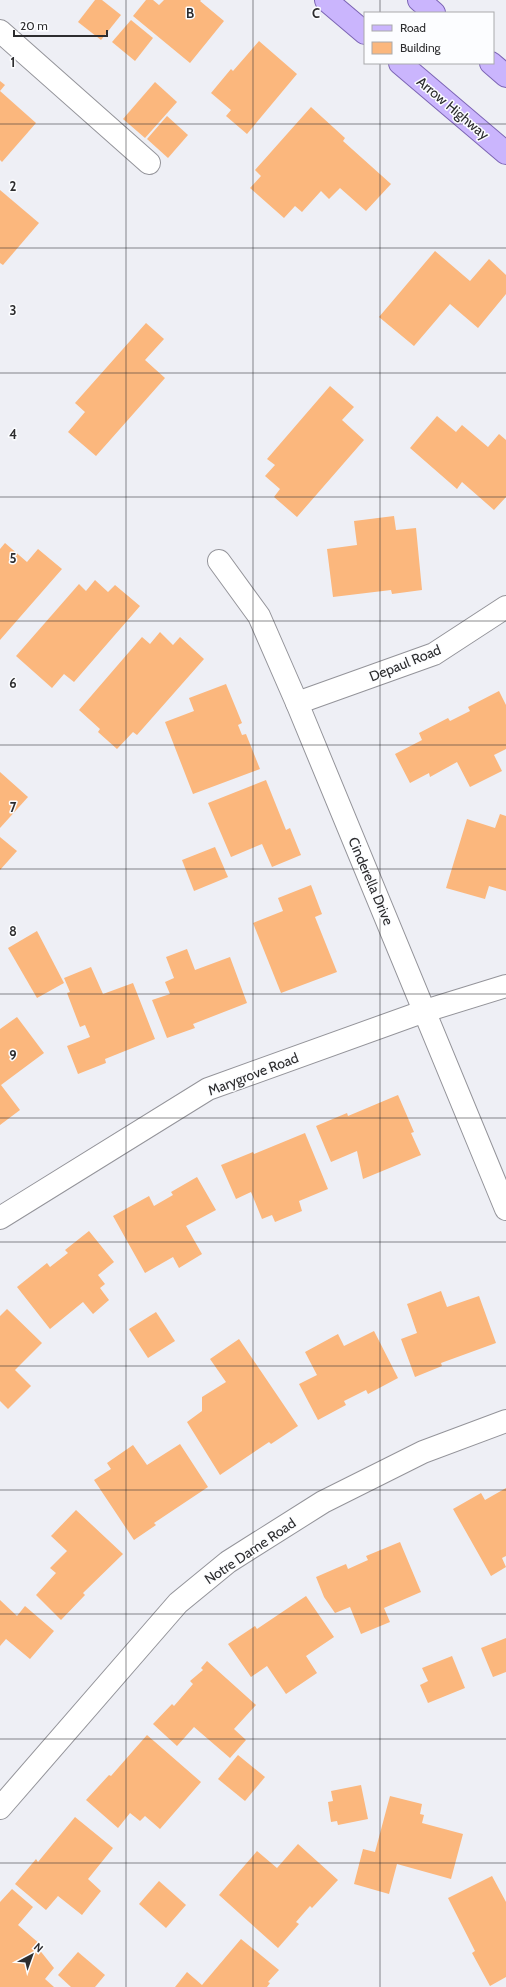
<svg xmlns="http://www.w3.org/2000/svg" width="506" height="1987" font-family="Cabin,sans-serif">
  <style>
    .building { fill: #fbb77d }
    .lines { fill: none; stroke-linecap: round; stroke-linejoin: round }
    .minor-casing { stroke: #94949a; stroke-width: 24 }
    .major-casing { stroke: #7c65b4; stroke-width: 24 }
    .minor { stroke: #fff; stroke-width: 22 }
    .major { stroke: #cab5fd; stroke-width: 22 }
    .grid { fill: none; stroke: #2d2d2f; stroke-width: 1; stroke-opacity: 0.55 }
    .labels { text-anchor: middle; dominant-baseline: central; stroke-width: 3; stroke-linejoin: round; paint-order: stroke }
    .street-label { font-size: 14px; fill: #2d2d2f; stroke: #fcfdff }
    .grid-label { font-size: 13px; text-anchor: middle; font-weight: bold; fill: #2d2d2f; stroke: #fcfdff; stroke-width: 3; stroke-linejoin: round; paint-order: stroke }
  </style>
  <rect width="100%" height="100%" fill="#eeeff5"/>
  <g class="building">
    <path d="M95 0H102L121 15 101 40 78 22Z"/>
    <path d="M146 0H153L159 5 164 0H201L200 1 224 21 190 63 133 16Z"/>
    <path d="M131 20 153 38 135 61 112 42Z"/>
    <path d="M259 41 297 74 247 134 226 116 231 110 211 93 231 69 233 71Z"/>
    <path d="M0 81 5 85 0 91Z"/>
    <path d="M155 82 177 102 145 138 123 119Z"/>
    <path d="M0 91 36 123 2 162 0 160Z"/>
    <path d="M311 107 345 138 343 141 391 184 366 211 340 188 329 199 321 191 302 212 295 206 284 218 250 188 261 176 255 170Z"/>
    <path d="M167 116 188 135 168 158 147 139Z"/>
    <path d="M0 190 39 223 3 265 0 263Z"/>
    <path d="M435 251 470 281 489 259 506 275V294L478 328 450 304 414 346 379 317Z"/>
    <path d="M146 323 164 339 145 360 165 378 96 456 68 432 85 412 75 403Z"/>
    <path d="M330 386 354 407 342 420 364 440 297 517 274 497 280 489 265 476 275 465 267 459Z"/>
    <path d="M437 416 456 432 462 425 488 447 499 434 506 440V497L494 510 462 482 457 489 410 448Z"/>
    <path d="M394 516 396 530 416 528 422 590 392 594 391 590 333 597 327 549 357 545 354 521Z"/>
    <path d="M5 543 27 562 38 549 62 569 0 640V549Z"/>
    <path d="M95 580 108 592 115 585 140 606 74 682 64 674 52 688 16 656 79 584 86 591Z"/>
    <path d="M160 632 173 645 180 637 204 659 137 735 133 732 117 749 98 732 100 729 79 710 142 637 150 644Z"/>
    <path d="M226 684 242 723 238 725 242 735 246 734 260 769 193 794 165 722 194 711 189 698Z"/>
    <path d="M499 691 506 705V749L494 755 502 771 470 787 457 762 430 777 429 773 410 783 395 754 422 740 419 733 448 718 450 721 470 711 468 707Z"/>
    <path d="M0 772 28 797 0 828Z"/>
    <path d="M266 780 286 830 290 828 301 855 272 867 262 844 231 857 208 803Z"/>
    <path d="M500 814 506 816V891L489 886 485 899 446 888 467 819 495 828Z"/>
    <path d="M0 837 17 851 0 870Z"/>
    <path d="M215 847 228 877 194 891 182 860Z"/>
    <path d="M311 885 322 914 315 917 337 972 281 993 253 923 283 911 278 898Z"/>
    <path d="M37 931 64 983 37 998 8 948Z"/>
    <path d="M187 949 195 970 230 957 247 1003 193 1024 195 1028 167 1038 152 1000 170 994 165 982 174 978 166 957Z"/>
    <path d="M91 967 103 994 133 983 155 1039 105 1059 106 1063 78 1074 67 1046 90 1037 85 1025 80 1027 67 993 70 992 64 978Z"/>
    <path d="M17 1017 44 1053 1 1085 20 1110 0 1125V1029Z"/>
    <path d="M398 1095 414 1132 411 1133 421 1155 363 1179 357 1151 331 1162 316 1126 347 1113 348 1116Z"/>
    <path d="M305 1133 328 1189 299 1201 302 1211 275 1222 272 1215 262 1219 251 1192 236 1199 221 1165 253 1152 254 1154Z"/>
    <path d="M197 1177 216 1210 186 1226 202 1254 179 1268 173 1257 145 1273 113 1216 149 1196 154 1206 173 1195 171 1192Z"/>
    <path d="M89 1231 114 1262 98 1275 105 1284 100 1288 109 1300 93 1314 83 1302 50 1329 17 1287 47 1263 50 1267 68 1253 65 1250Z"/>
    <path d="M441 1291 447 1307 479 1296 496 1343 441 1363 442 1366 415 1377 401 1339 417 1333 407 1304Z"/>
    <path d="M7 1309 42 1343 15 1370 31 1386 8 1409 0 1401V1316Z"/>
    <path d="M156 1312 175 1341 148 1358 129 1329Z"/>
    <path d="M374 1331 398 1378 368 1394 366 1390 344 1401 346 1405 318 1420 299 1384 317 1375 305 1352 338 1334 344 1346Z"/>
    <path d="M239 1339 298 1426 271 1444 269 1442 220 1475 187 1422 202 1411V1397L226 1382 210 1359Z"/>
    <path d="M180 1444 208 1487 154 1523 156 1525 134 1540 94 1480 111 1469 107 1463 133 1445 147 1465Z"/>
    <path d="M506 1488V1556L502 1558 506 1567 491 1576 453 1509 481 1493 485 1500Z"/>
    <path d="M76 1510 123 1554 83 1593 85 1595 61 1620 36 1595 56 1573 50 1568 67 1551 51 1536Z"/>
    <path d="M400 1542 421 1592 384 1608 390 1622 361 1634 350 1607 335 1613 324 1597 316 1577 346 1564 348 1569 368 1560 366 1556Z"/>
    <path d="M306 1596 334 1637 306 1656 317 1673 286 1694 267 1666 251 1677 228 1644 255 1626 257 1629Z"/>
    <path d="M0 1600 17 1616 25 1606 54 1631 30 1659 6 1639 0 1646Z"/>
    <path d="M506 1638V1672L493 1677 481 1648Z"/>
    <path d="M452 1656 465 1688 428 1703 420 1685 428 1681 422 1668Z"/>
    <path d="M207 1661 256 1705 234 1729 246 1740 230 1758 194 1727 177 1746 153 1724 172 1704 174 1706 193 1684 190 1681 203 1670 201 1668Z"/>
    <path d="M147 1735 201 1782 160 1829 145 1816 140 1821 130 1813 118 1828 86 1800 109 1775 111 1776Z"/>
    <path d="M238 1755 265 1777 245 1801 218 1779Z"/>
    <path d="M361 1785 368 1819 338 1825 337 1821 331 1822 328 1802 333 1801 331 1791Z"/>
    <path d="M390 1796 422 1804 420 1814 424 1815 422 1823 463 1834 451 1879 397 1864 389 1894 354 1884 363 1849 375 1852Z"/>
    <path d="M75 1817 113 1848 88 1879 101 1891 82 1915 58 1896 46 1910 15 1884 36 1859 38 1862Z"/>
    <path d="M298 1844 338 1880 312 1908 310 1906 296 1922 299 1924 278 1948 219 1895 257 1851 277 1868Z"/>
    <path d="M492 1876 506 1902V1977L490 1986 472 1953 475 1951 448 1898Z"/>
    <path d="M159 1881 186 1905 166 1928 139 1904Z"/>
    <path d="M12 1889 33 1907 18 1925 41 1945 38 1948 54 1968 45 1979 54 1987H0V1902Z"/>
    <path d="M241 1939 279 1970 268 1982 270 1983 267 1987H175L187 1972 202 1985Z"/>
    <path d="M78 1952 105 1975 95 1987H71L58 1975Z"/>
  </g>
  <g class="lines">
    <defs>
      <g id="minor">
        <path d="M0 31 149 163"/>
        <path d="M219 561 259 616 297 703 506 1209"/>
        <path d="M297 703 434 654 506 607"/>
        <path d="M0 1218 208 1089 425 1011 506 986"/>
        <path d="M0 1808 178 1603 228 1562 323 1502 423 1452 506 1421"/>
      </g>
      <g id="major">
        <path d="M326 0 365 33"/>
        <path d="M419 0 434 13"/>
        <path d="M400 63 506 153"/>
        <path d="M491 63 506 76"/>
      </g>
    </defs>
    <use href="#minor" class="minor-casing"/>
    <use href="#major" class="major-casing"/>
    <use href="#minor" class="minor"/>
    <use href="#major" class="major"/>
  </g>
  <path class="grid" d="M126 0V1987M253 0V1987M380 0V13M380 63V1987M0 124H506M0 248H506M0 373H506M0 497H506M0 621H506M0 745H506M0 869H506M0 994H506M0 1118H506M0 1242H506M0 1366H506M0 1490H506M0 1614H506M0 1739H506M0 1863H506"/>
  <g class="labels">
    <g class="street-label">
      <text transform="translate(453 108) rotate(40)">Arrow Highway</text>
      <text transform="translate(405 663) rotate(-22)">Depaul Road</text>
      <text transform="translate(371 881) rotate(67)">Cinderella Drive</text>
      <text transform="translate(253 1074) rotate(-21)">Marygrove Road</text>
      <text transform="translate(250 1551) rotate(-34)">Notre Dame Road</text>
    </g>
  </g>
  <g class="grid-label">
    <text x="190" y="18">B</text>
    <text x="316" y="18">C</text>
    <text x="13" y="67">1</text>
    <text x="13" y="191">2</text>
    <text x="13" y="315">3</text>
    <text x="13" y="439">4</text>
    <text x="13" y="563">5</text>
    <text x="13" y="688">6</text>
    <text x="13" y="812">7</text>
    <text x="13" y="936">8</text>
    <text x="13" y="1060">9</text>
  </g>
  <rect x="364" y="12" width="130" height="52" fill="#fcfdff" stroke="#a9aaac"/>
  <rect x="372" y="25" width="20" height="6" fill="#cab5fd" stroke="#a9aaac"/>
  <text x="400" y="32" font-size="12" fill="#2d2d2f">Road</text>
  <rect x="372" y="42" width="20" height="12" fill="#fbb77d" stroke="#a9aaac"/>
  <text x="400" y="52" font-size="12" fill="#2d2d2f">Building</text>
  <g transform="translate(32 1955) rotate(41)" stroke="#fcfdff" stroke-width="3" paint-order="stroke">
  <path d="M0-3L7 15L0 10L-7 15Z" fill="#2d2d2f"/>
  <text y="-6" font-size="11" font-weight="bold" text-anchor="middle" fill="#2d2d2f">N</text>
  </g>
  <path d="M14 30v6h93v-6" fill="none" stroke="#2d2d2f" stroke-width="2"/>
  <text x="20" y="30" font-size="12" fill="#2d2d2f" stroke="#fcfdff" stroke-width="3" paint-order="stroke">20 m</text>
</svg>
